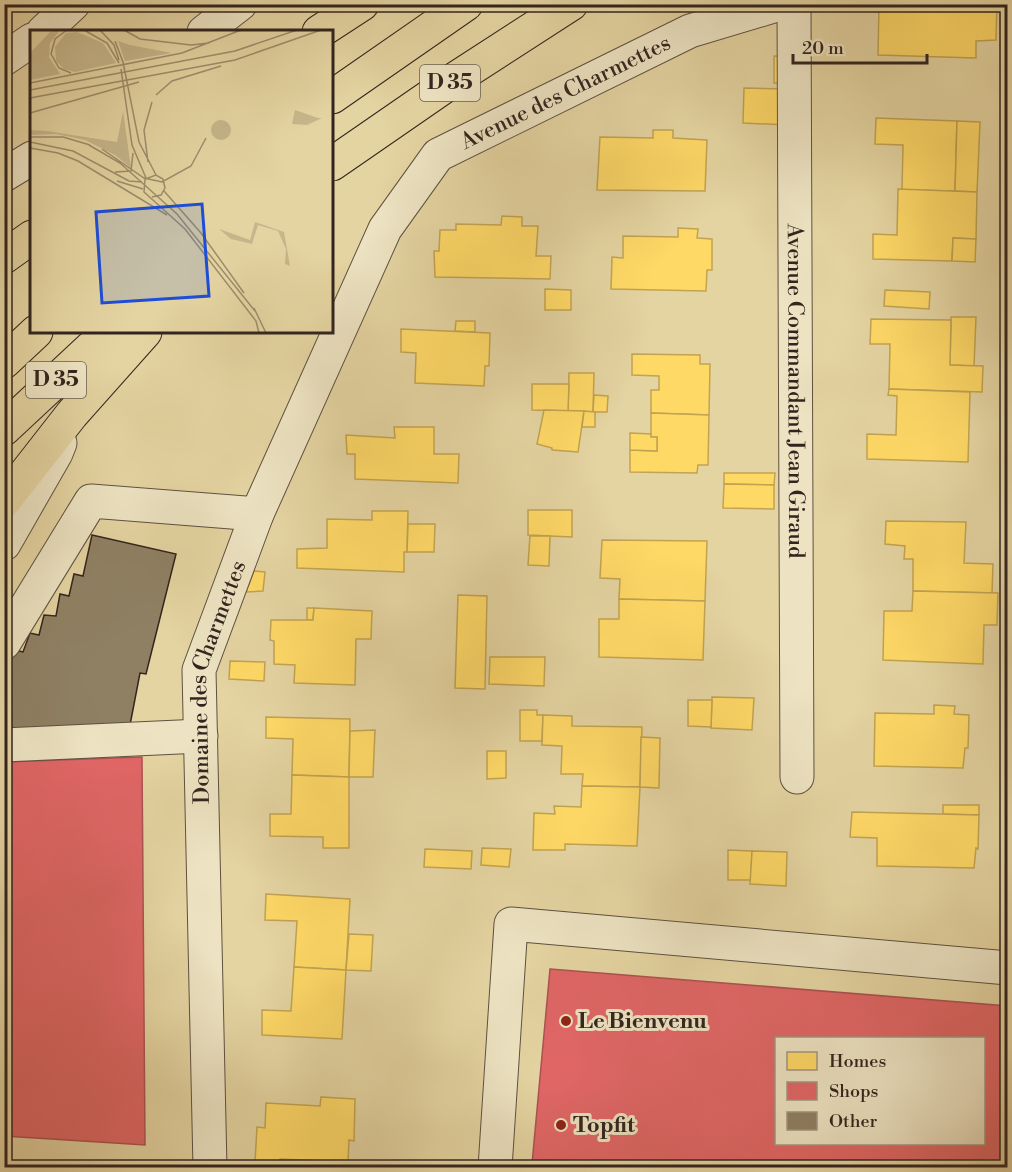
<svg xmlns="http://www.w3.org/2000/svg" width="1012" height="1172" font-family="'Libre Bodoni',serif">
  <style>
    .homes { fill: #ffd966; stroke: #c2a351; stroke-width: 1.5 }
    .shops { fill: #e06666; stroke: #ac5251; stroke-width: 1.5; fill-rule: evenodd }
    .building { fill: #8f8063; stroke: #32251f; stroke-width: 1.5 }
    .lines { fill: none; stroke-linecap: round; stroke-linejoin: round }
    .minor-casing { stroke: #5e5140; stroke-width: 35 }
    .major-casing { stroke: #32251f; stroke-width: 35 }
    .minor { stroke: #ede3c2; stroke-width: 33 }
    .major { stroke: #e4d4a1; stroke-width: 33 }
    .poi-dot { fill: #8f2418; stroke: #ede3c2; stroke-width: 2 }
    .labels { text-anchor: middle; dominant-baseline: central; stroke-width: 6; stroke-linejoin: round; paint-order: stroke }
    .shield { fill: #ede3c2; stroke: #6a5e50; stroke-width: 1.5 }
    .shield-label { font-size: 21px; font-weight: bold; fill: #32251f }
    .street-label { font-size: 22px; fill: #32251f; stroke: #ede3c2 }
    .poi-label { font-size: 22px; font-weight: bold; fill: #32251f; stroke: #ede3c2; text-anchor: start }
    .inset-road { fill: none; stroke: #9d8e6d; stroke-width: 1.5 }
    .view { fill: #1d4ed8; fill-opacity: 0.15; stroke: #1d4ed8; stroke-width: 3 }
    .inset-edge { fill: none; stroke: #32251f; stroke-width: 3 }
  </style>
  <rect width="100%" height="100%" fill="#e4d4a1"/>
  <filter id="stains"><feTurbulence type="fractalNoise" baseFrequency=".00333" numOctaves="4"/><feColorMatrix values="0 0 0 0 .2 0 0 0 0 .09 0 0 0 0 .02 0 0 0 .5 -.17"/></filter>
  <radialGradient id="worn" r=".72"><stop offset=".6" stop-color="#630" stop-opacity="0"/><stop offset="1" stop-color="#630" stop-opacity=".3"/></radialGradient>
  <g class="homes">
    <path d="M879 4 997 5 996 40 976 41V58L878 55Z"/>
    <path d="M774 56 790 57V83H774Z"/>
    <path d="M744 88 790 89 788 125 743 123Z"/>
    <path d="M876 118 957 121 955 191 902 190 903 145 875 144Z"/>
    <path d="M957 121 980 122 977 192 955 191Z"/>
    <path d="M653 130H673V138L707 140 705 191 597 190 600 137 653 138Z"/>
    <path d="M898 189 977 192 976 239 953 238 952 261 873 259V234L897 235Z"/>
    <path d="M502 216 522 217V226H538L536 256H551L550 279 435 277 434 251H439L440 230H456V224L501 225Z"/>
    <path d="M678 228 698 229 697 238 712 239V270H707L706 291 611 289 612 257 623 258V236L678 237Z"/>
    <path d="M953 238 976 239 975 262 952 261Z"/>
    <path d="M545 289 571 290V310H545Z"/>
    <path d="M885 290 930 292 929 309 884 306Z"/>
    <path d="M951 317H976L974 366 950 365Z"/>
    <path d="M871 319 951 320 950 365 983 366 982 392 889 389 890 344H870Z"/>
    <path d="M456 321H475V332L455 331Z"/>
    <path d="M401 329 490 333 489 366H485L484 386 415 383 416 353 401 352Z"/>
    <path d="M632 354 700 355V364H710L709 415 651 413V390H659V376L632 375Z"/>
    <path d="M569 373H594L593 412 568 411Z"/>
    <path d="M532 384H569L568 411 532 410Z"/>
    <path d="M889 389 970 392 968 462 867 459V434L896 435 897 396 888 395Z"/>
    <path d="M594 395 608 396 607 412H593Z"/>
    <path d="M544 410 584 411 578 452 552 450V448L537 444Z"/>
    <path d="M584 411 595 412V427H582Z"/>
    <path d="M651 413 709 415 708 465H698L697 473 630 472V450L657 451V437H651Z"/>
    <path d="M394 427H434V454H459L458 483 355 479V454H347L346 435 395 438Z"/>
    <path d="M630 433 651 434V437H657V451L630 450Z"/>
    <path d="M724 473H775L774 485 724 484Z"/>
    <path d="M724 484 774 485V509L723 508Z"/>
    <path d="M528 510H572V537L528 535Z"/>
    <path d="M372 511H408L407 552H404V572L297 568V549L327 548V519L372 520Z"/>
    <path d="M886 521 966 522 964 563 993 564 992 593 913 591V559H904L905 546 885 544Z"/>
    <path d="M408 524H435L434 552H407Z"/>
    <path d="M530 536H550L549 566 528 565Z"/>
    <path d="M602 540 707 541 705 601 619 599 620 579 600 578Z"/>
    <path d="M254 571 265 572 263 591 246 592Z"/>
    <path d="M913 591 998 593 997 625H984L983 664 883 660 884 611H912Z"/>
    <path d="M458 595 487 596 485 689 455 688Z"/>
    <path d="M619 599 705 601 703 660 599 657V619H619Z"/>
    <path d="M307 608H314L313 620H307Z"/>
    <path d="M314 608 372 611 371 639H356L355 685 294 683 295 665 274 664V641L270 640 271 620H313Z"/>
    <path d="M490 657H545L544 686 489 684Z"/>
    <path d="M230 661 265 662 264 681 229 679Z"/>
    <path d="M712 697 754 698 752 730 711 728Z"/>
    <path d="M688 700H712L711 727 688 726Z"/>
    <path d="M934 705 955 706 954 714 969 715 968 748H965L963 768 874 766 875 713 934 714Z"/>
    <path d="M520 710H537V715H543L542 741H520Z"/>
    <path d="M543 715 572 716V726L642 727 640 787 582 786 583 774H561L562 746 542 745Z"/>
    <path d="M266 717 350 719 349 777 292 775 293 739 266 738Z"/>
    <path d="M375 730 373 777H349L350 731Z"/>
    <path d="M641 737 660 738 659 788 640 787Z"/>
    <path d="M487 751H506V778L487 779Z"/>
    <path d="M292 775 349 777V848H323V837L270 836V814H291Z"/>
    <path d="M582 786 640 787 637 846 565 844V850H533L534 813 555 814 554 806 581 807Z"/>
    <path d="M943 805H979V815L943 814Z"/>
    <path d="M852 812 979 815 978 849 976 848 974 868 877 866V838L850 837Z"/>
    <path d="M482 848 511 849 509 867 481 865Z"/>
    <path d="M425 849 472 851 471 869 424 867Z"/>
    <path d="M728 850 752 851 751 880H728Z"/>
    <path d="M752 851 787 852 786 886 750 884Z"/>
    <path d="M266 894 350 899 346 970 294 967 297 921 265 920Z"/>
    <path d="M349 934 373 935 371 971 346 970Z"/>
    <path d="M294 967 346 970 342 1039 262 1035V1010L291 1011Z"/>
    <path d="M321 1097 355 1099 354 1141 349 1140 348 1162 280 1159 279 1168H244V1162H255L257 1127 265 1128 266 1103 320 1106Z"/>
  </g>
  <g class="shops">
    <path d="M142 757 145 1145 4 1136V762Z"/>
    <path d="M550 969 1008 1006V1103L1002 1168H569L532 1164ZM776 1038H984V1144H776Z"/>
  </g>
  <path class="building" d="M92 535 176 554 146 674 140 673 130 725 4 729V675H7L14 650 23 652 30 633 39 635 44 615 56 616 60 594 69 596 74 574 83 576Z"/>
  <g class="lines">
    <defs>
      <g id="minor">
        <path id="s1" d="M794 4 797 777"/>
        <path d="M43 32 73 4"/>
        <path d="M204 32 240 4"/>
        <path d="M4 59 32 40"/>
        <path d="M4 175 32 158"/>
        <path d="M4 544 56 453 60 443"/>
        <path d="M4 643 91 501 257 514"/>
        <path d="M4 745 201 736"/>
        <path id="s2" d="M210 1168 199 670 257 514 385 229 438 155 690 31 780 4"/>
        <path d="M495 1168 511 924 1008 968"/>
      </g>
      <g id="major">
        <path d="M319 32 362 4"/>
        <path d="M332 97 466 4"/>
        <path d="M332 164 458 77 571 4"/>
        <path d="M4 257 32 237"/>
        <path d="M4 362 36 332"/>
        <path d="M4 429 108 332"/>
        <path d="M4 501 72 414 145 332"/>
      </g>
    </defs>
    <use href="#minor" class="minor-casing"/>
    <use href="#major" class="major-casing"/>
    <use href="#minor" class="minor"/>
    <use href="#major" class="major"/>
  </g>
  <g class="poi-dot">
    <circle cx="566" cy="1021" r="6"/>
    <circle cx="561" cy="1125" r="6"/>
  </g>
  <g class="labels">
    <g class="shield">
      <rect x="420" y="65" width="60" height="36" rx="4.5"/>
      <rect x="26" y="362" width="60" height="36" rx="4.5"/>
    </g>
    <g class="shield-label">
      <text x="450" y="83">D 35</text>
      <text x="56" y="380">D 35</text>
    </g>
    <g class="street-label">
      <text stroke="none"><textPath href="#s2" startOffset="1210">Avenue des Charmettes</textPath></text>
      <text stroke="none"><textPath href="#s1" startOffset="387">Avenue Commandant Jean Giraud</textPath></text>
      <text stroke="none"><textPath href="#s2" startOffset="489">Domaine des Charmettes</textPath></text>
    </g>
    <g class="poi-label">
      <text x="578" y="1021">Le Bienvenu</text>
      <text x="573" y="1125">Topfit</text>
    </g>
  </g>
  <g transform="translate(30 30)">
    <rect width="303" height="303" fill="#e4d4a1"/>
    <path d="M22 0H30L20 13 19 27 30 44 0 50V23ZM47 2 73 13 86 33 45 42 34 39 26 31 25 17 36 3ZM88 11 100 15 142 23 95 31ZM265 80 288 88H292L277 95 262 94ZM93 81 101 138 85 125 55 110 26 104 0 105V100L17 101 87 112ZM181 100a10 10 0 1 1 20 0a10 10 0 1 1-20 0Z" fill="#c6b68b"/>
    <path d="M225 192 254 202 260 236 255 234 256 219 248 201 228 195 222 214 201 209 189 199 220 210Z" fill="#c6b68b"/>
    <path class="inset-road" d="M37 0 25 9 21 24 29 38 41 43M54 0 77 13 89 33M70 0 84 15 89 30M94 0 110 9 161 15 179 13M85 11 93 32 109 112 126 145M91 39 102 115 116 148M0 53 152 23 211 0M0 60 205 21 267 0M126 65 142 51 191 36M0 68 205 30 291 0M0 83 109 52M0 107H33L60 115M0 112 43 121 99 151 112 152M59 115 90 133 147 184 225 281M0 118 28 123 48 131 137 185M72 119 114 148 132 152 161 136 176 108M118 132 114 100 122 72M85 142 101 141 103 123M87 151 113 159M134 161 171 203 214 263M122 167 131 165 135 158 133 149 126 145 115 149 114 162 155 199 226 291 229 303M224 278 236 303"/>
    <path class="view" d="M172 174 179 266 72 273 66 182Z"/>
    <rect width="303" height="303" class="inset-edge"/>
  </g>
  <rect width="1012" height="1172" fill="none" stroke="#e4d4a1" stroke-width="24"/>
  <rect x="6" y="6" width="1000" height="1160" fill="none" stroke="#32251f" stroke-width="3"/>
  <rect x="12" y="12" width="988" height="1148" fill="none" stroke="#32251f" stroke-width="1.5"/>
  <rect x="775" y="1037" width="210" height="108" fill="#ede3c2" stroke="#a29781" stroke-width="1.5"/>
  <rect x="787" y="1052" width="30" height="18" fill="#ffd966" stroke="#a29781" stroke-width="1.5"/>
  <text x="829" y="1067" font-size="18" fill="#32251f">Homes</text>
  <rect x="787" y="1082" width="30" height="18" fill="#e06666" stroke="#a29781" stroke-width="1.5"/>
  <text x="829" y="1097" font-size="18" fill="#32251f">Shops</text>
  <rect x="787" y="1112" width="30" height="18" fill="#8f8063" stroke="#a29781" stroke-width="1.5"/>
  <text x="829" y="1127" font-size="18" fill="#32251f">Other</text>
  <path d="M793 54v9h134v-9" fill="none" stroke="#32251f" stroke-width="3"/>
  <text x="802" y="54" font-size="18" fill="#32251f" stroke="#ede3c2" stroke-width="4.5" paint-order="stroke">20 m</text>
  <rect width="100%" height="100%" filter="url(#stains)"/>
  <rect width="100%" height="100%" fill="url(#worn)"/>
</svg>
